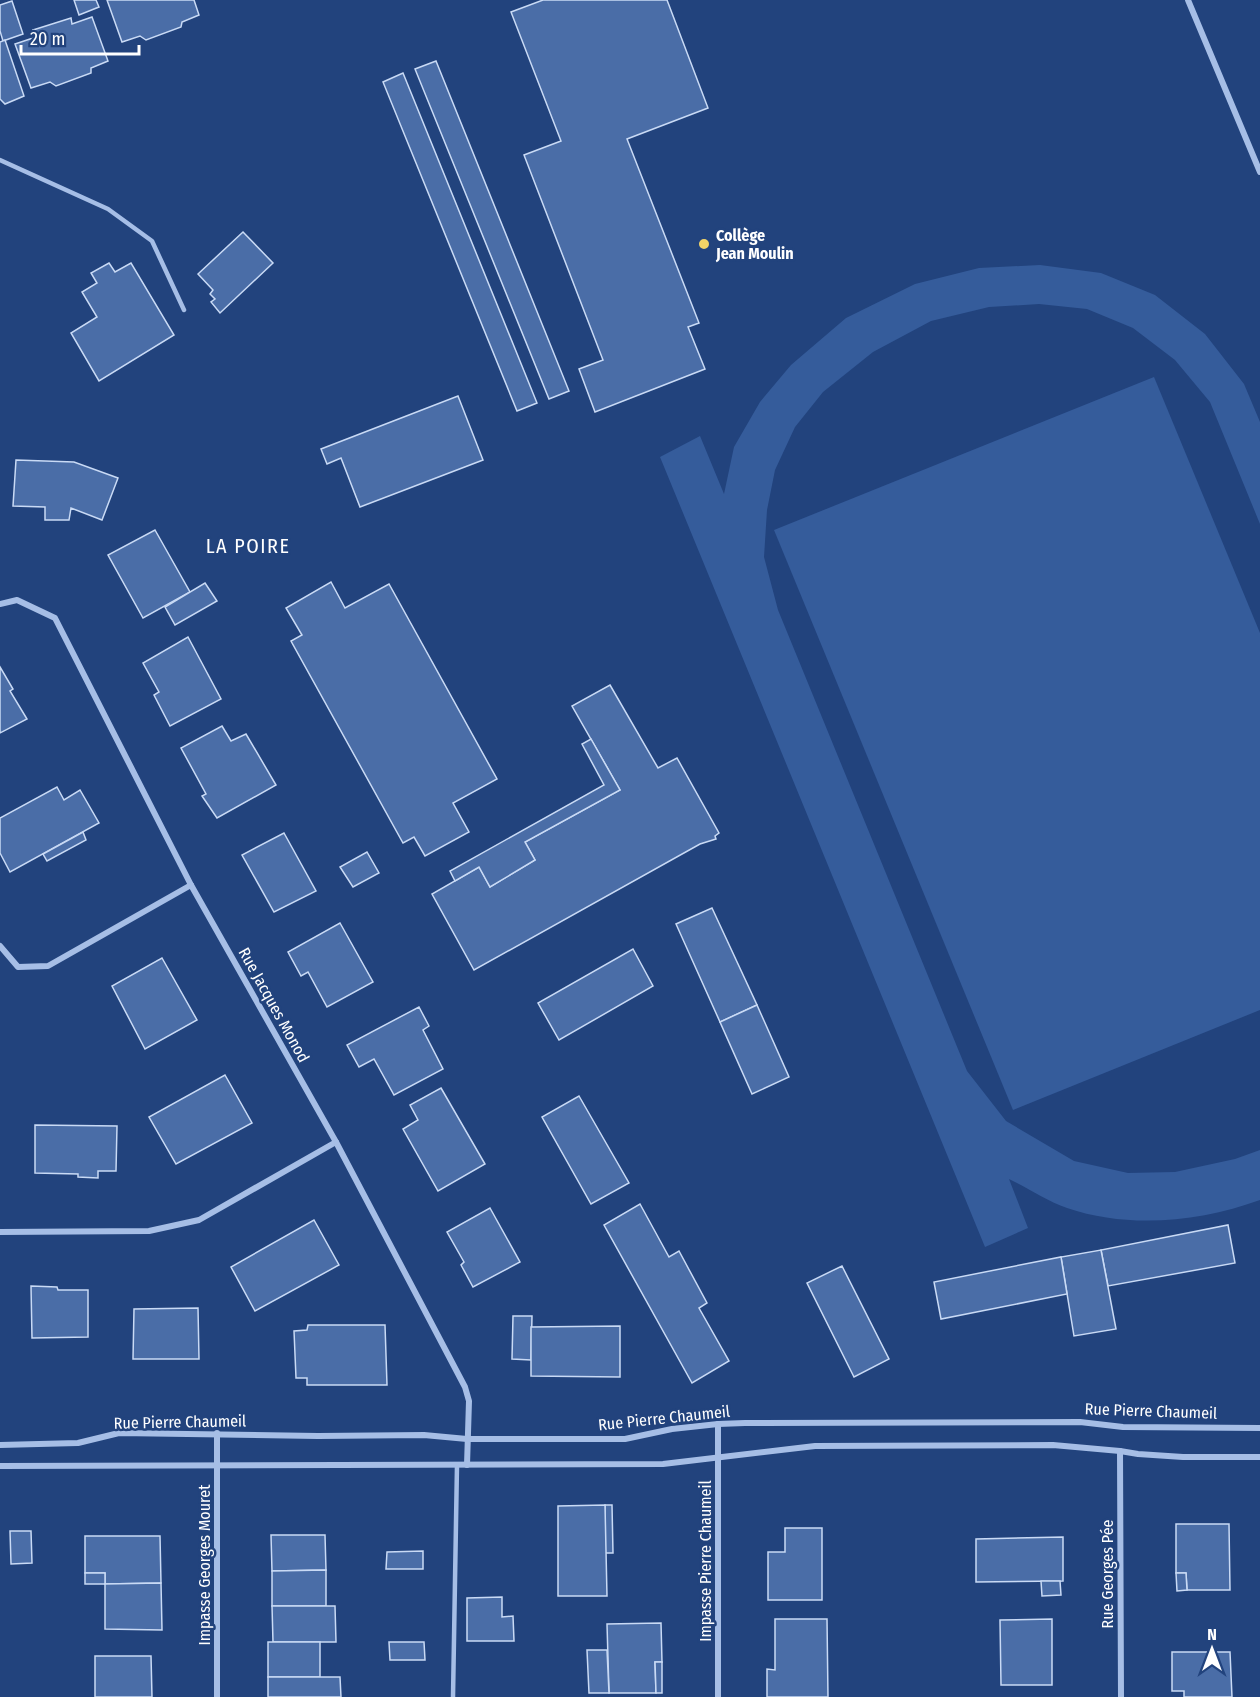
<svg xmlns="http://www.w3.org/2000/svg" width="1260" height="1697" font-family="'Fira Sans Condensed',sans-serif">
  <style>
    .green { fill: #355c9b }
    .building { fill: #4a6da7; stroke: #c9daf5; stroke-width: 1.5 }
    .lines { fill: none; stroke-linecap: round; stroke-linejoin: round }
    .lane { stroke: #a6bee6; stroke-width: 4.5 }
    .street { stroke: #a6bee6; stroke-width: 6 }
    .poi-dot { fill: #f2d467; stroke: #22437d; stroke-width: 2 }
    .labels { text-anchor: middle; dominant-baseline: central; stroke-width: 5; stroke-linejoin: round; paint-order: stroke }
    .poi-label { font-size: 16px; font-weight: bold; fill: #fff; stroke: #22437d; text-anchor: start }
    .street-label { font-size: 16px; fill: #fff; stroke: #22437d }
    .quarter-label { font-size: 20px; letter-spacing: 1.5px; fill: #fff; stroke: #22437d }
  </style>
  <rect width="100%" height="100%" fill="#22437d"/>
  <g class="green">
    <path d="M1040 265 1101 273 1155 295 1205 334 1244 384 1260 422V524L1210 402 1175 360 1133 328 1087 309 1039 304 989 307 931 321 873 352 823 392 795 427 775 470 767 510 764 557 778 610 967 1071 1006 1121 1074 1161 1128 1173 1175 1172 1235 1159 1260 1150V1200C1199 1222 1129 1229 1067 1208 1047 1201 1028 1188 1009 1179L1028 1228 985 1247 660 457 700 436 724 494 734 447 760 402 791 365 846 318 915 284 979 268Z"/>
    <path d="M1154 377 1260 633V1010L1013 1110 774 530Z"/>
  </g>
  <g class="building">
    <path d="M74 0H96L99 7 79 15Z"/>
    <path d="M107 0H194L199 15 182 22 181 27 146 40 140 36 122 42Z"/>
    <path d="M543 0H667L708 108 627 139 699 323 688 327 705 369 595 412 579 369 603 360 524 155 561 141 511 12Z"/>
    <path d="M12 1 23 34 3 41 0 31V5Z"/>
    <path d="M92 17 108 61 91 68V73L56 86 50 82 31 88 15 44 36 37 33 30 71 18 72 24Z"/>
    <path d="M5 40 24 96 5 104 0 99V42Z"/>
    <path d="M436 61 569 391 549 399 415 69Z"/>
    <path d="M403 73 537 403 517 411 383 82Z"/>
    <path d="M243 232 273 263 220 313 211 302 215 299 210 294 213 290 198 274Z"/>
    <path d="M109 263 115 272 131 263 174 335 99 381 71 333 97 317 82 292 97 283 91 273Z"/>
    <path d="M458 396 483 460 360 507 341 458 327 464 321 449Z"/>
    <path d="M16 460 74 462 118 478 102 520 71 508 69 520H45V507L13 506Z"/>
    <path d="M155 530 190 592 143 618 108 555Z"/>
    <path d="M331 582 345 608 389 584 497 779 453 803 469 832 425 856 414 837 403 843 291 641 302 635 286 608Z"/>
    <path d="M205 583 217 601 175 625 165 607Z"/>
    <path d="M188 637 221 699 170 726 154 695 159 692 143 663Z"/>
    <path d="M0 667 13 689 10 691 27 719 0 733Z"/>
    <path d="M610 685 658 768 677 758 719 833 715 836 716 839 700 844 474 970 432 894 479 867 490 887 535 860 525 842 620 790 572 706Z"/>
    <path d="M222 726 231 741 246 734 276 785 217 818 202 796 206 794 181 748Z"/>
    <path d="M591 739 620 790 525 842 535 860 490 887 479 867 455 881 450 871 604 785 582 744Z"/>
    <path d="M57 787 64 800 80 790 99 823 10 872 0 853V818Z"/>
    <path d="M83 832 86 840 47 861 43 854Z"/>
    <path d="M284 833 316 891 274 912 242 855Z"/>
    <path d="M367 852 379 873 353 887 340 867Z"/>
    <path d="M712 908 757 1005 720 1022 676 924Z"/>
    <path d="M340 923 373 982 327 1007 308 972 301 976 288 952Z"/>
    <path d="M633 949 653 986 559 1040 538 1003Z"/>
    <path d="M162 958 197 1020 145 1049 112 986Z"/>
    <path d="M757 1005 789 1077 752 1094 720 1022Z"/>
    <path d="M419 1007 429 1026 423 1030 443 1069 394 1095 374 1059 359 1067 347 1045Z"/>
    <path d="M225 1075 252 1123 176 1164 149 1117Z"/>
    <path d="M441 1088 485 1164 438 1191 403 1129 418 1120 410 1105Z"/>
    <path d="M579 1096 629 1183 591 1204 542 1117Z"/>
    <path d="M35 1125 117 1126 116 1171H98V1178L78 1177V1174L35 1173Z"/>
    <path d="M640 1204 669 1257 679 1251 707 1303 699 1308 729 1361 692 1383 604 1225Z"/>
    <path d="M490 1208 520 1262 473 1287 461 1265 464 1262 447 1232Z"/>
    <path d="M314 1220 339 1265 255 1311 231 1267Z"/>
    <path d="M1228 1225 1235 1263 1108 1286 1101 1250Z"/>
    <path d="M1101 1250 1116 1329 1074 1336 1061 1257Z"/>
    <path d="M1061 1257 1067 1294 941 1319 934 1282Z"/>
    <path d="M842 1266 889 1359 854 1377 807 1283Z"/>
    <path d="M31 1286 57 1287 58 1290H88V1337L32 1338Z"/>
    <path d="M198 1308 199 1359H133L134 1309Z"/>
    <path d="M513 1316H532L531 1360 512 1359Z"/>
    <path d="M308 1325H385L387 1385H307V1378H296L294 1331 307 1330Z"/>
    <path d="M620 1326V1377L531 1376V1327Z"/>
    <path d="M605 1505H612L613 1553H605Z"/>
    <path d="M605 1505 607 1596H558V1506Z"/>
    <path d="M1176 1524H1229L1230 1590H1187L1186 1573H1176Z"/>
    <path d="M785 1528H822V1600H768V1552H785Z"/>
    <path d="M10 1531H31L32 1563 11 1564Z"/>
    <path d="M271 1535H325L326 1570 272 1571Z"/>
    <path d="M85 1536H160L161 1583 105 1584V1573H85Z"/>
    <path d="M1063 1537V1581L976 1582V1539Z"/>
    <path d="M423 1551V1569H386L387 1552Z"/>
    <path d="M326 1570V1606H272V1571Z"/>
    <rect x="85" y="1573" width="20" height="11"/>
    <path d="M1176 1573H1186L1187 1590 1177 1591Z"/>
    <path d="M1041 1581H1060L1061 1595 1042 1596Z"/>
    <path d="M161 1583 162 1630 105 1629V1584Z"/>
    <path d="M502 1597V1617L513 1616 514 1641H467V1598Z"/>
    <path d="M272 1606H335L336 1642H273Z"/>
    <path d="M775 1619H827L828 1697H767V1669L775 1670Z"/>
    <path d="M1052 1619V1685H1001L1000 1620Z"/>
    <path d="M661 1623 662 1662H655L656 1693H609L607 1624Z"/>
    <rect x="268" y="1642" width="52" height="35"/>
    <path d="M389 1642H424L425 1660H390Z"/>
    <path d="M587 1650H607L609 1693H589Z"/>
    <path d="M1172 1652H1230L1232 1697H1184V1691H1172Z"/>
    <path d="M95 1656H151L152 1697H95Z"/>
    <path d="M655 1662H662V1693H656Z"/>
    <path d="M268 1677H340L341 1697H268Z"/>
  </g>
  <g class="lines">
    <g class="lane">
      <path d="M0 160 108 209 152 241 184 310"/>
      <path d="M453 1697 457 1465"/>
    </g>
    <g class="street">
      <path d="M1188 0 1260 172"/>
      <path d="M0 604 17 600 55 618 191 885 336 1142 465 1387 469 1401 467 1465"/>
      <path d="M0 946 18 967 48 966 191 885"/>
      <path d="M0 1232 149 1231 199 1220 336 1142"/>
      <path d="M718 1424V1697"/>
      <path d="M217 1433V1697"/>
      <path d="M0 1445 78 1443 119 1433 318 1436 424 1435 467 1439H625L672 1429 718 1424 745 1423 1080 1422 1123 1427 1260 1428"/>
      <path d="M1120 1451 1121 1697"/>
      <path d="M0 1466 663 1464 815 1446 1053 1445 1120 1451 1138 1454 1183 1457H1260"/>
    </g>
  </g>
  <circle class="poi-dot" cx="704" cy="244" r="6"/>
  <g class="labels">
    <g class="poi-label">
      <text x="716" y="235">Collège<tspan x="716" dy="18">Jean Moulin</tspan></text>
    </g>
    <g class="street-label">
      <text transform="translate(274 1005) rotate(61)">Rue Jacques Monod</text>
      <text transform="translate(1151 1411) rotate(2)">Rue Pierre Chaumeil</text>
      <text transform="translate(664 1418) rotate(-6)">Rue Pierre Chaumeil</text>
      <text transform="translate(180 1422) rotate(-1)">Rue Pierre Chaumeil</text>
      <text transform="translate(705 1561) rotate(-90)">Impasse Pierre Chaumeil</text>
      <text transform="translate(204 1565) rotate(-90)">Impasse Georges Mouret</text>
      <text transform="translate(1107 1574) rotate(-90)">Rue Georges Pée</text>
    </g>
    <g class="quarter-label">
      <text x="248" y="546">LA POIRE</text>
    </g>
  </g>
  <g transform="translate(1212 1649)" stroke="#22437d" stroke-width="4.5" paint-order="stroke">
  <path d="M0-4.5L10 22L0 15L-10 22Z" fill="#ffffff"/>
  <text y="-9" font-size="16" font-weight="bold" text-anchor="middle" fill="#ffffff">N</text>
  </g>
  <path d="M21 45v9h118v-9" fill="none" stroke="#ffffff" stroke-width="3"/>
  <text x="30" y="45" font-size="18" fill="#ffffff" stroke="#22437d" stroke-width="4.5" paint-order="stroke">20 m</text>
</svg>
